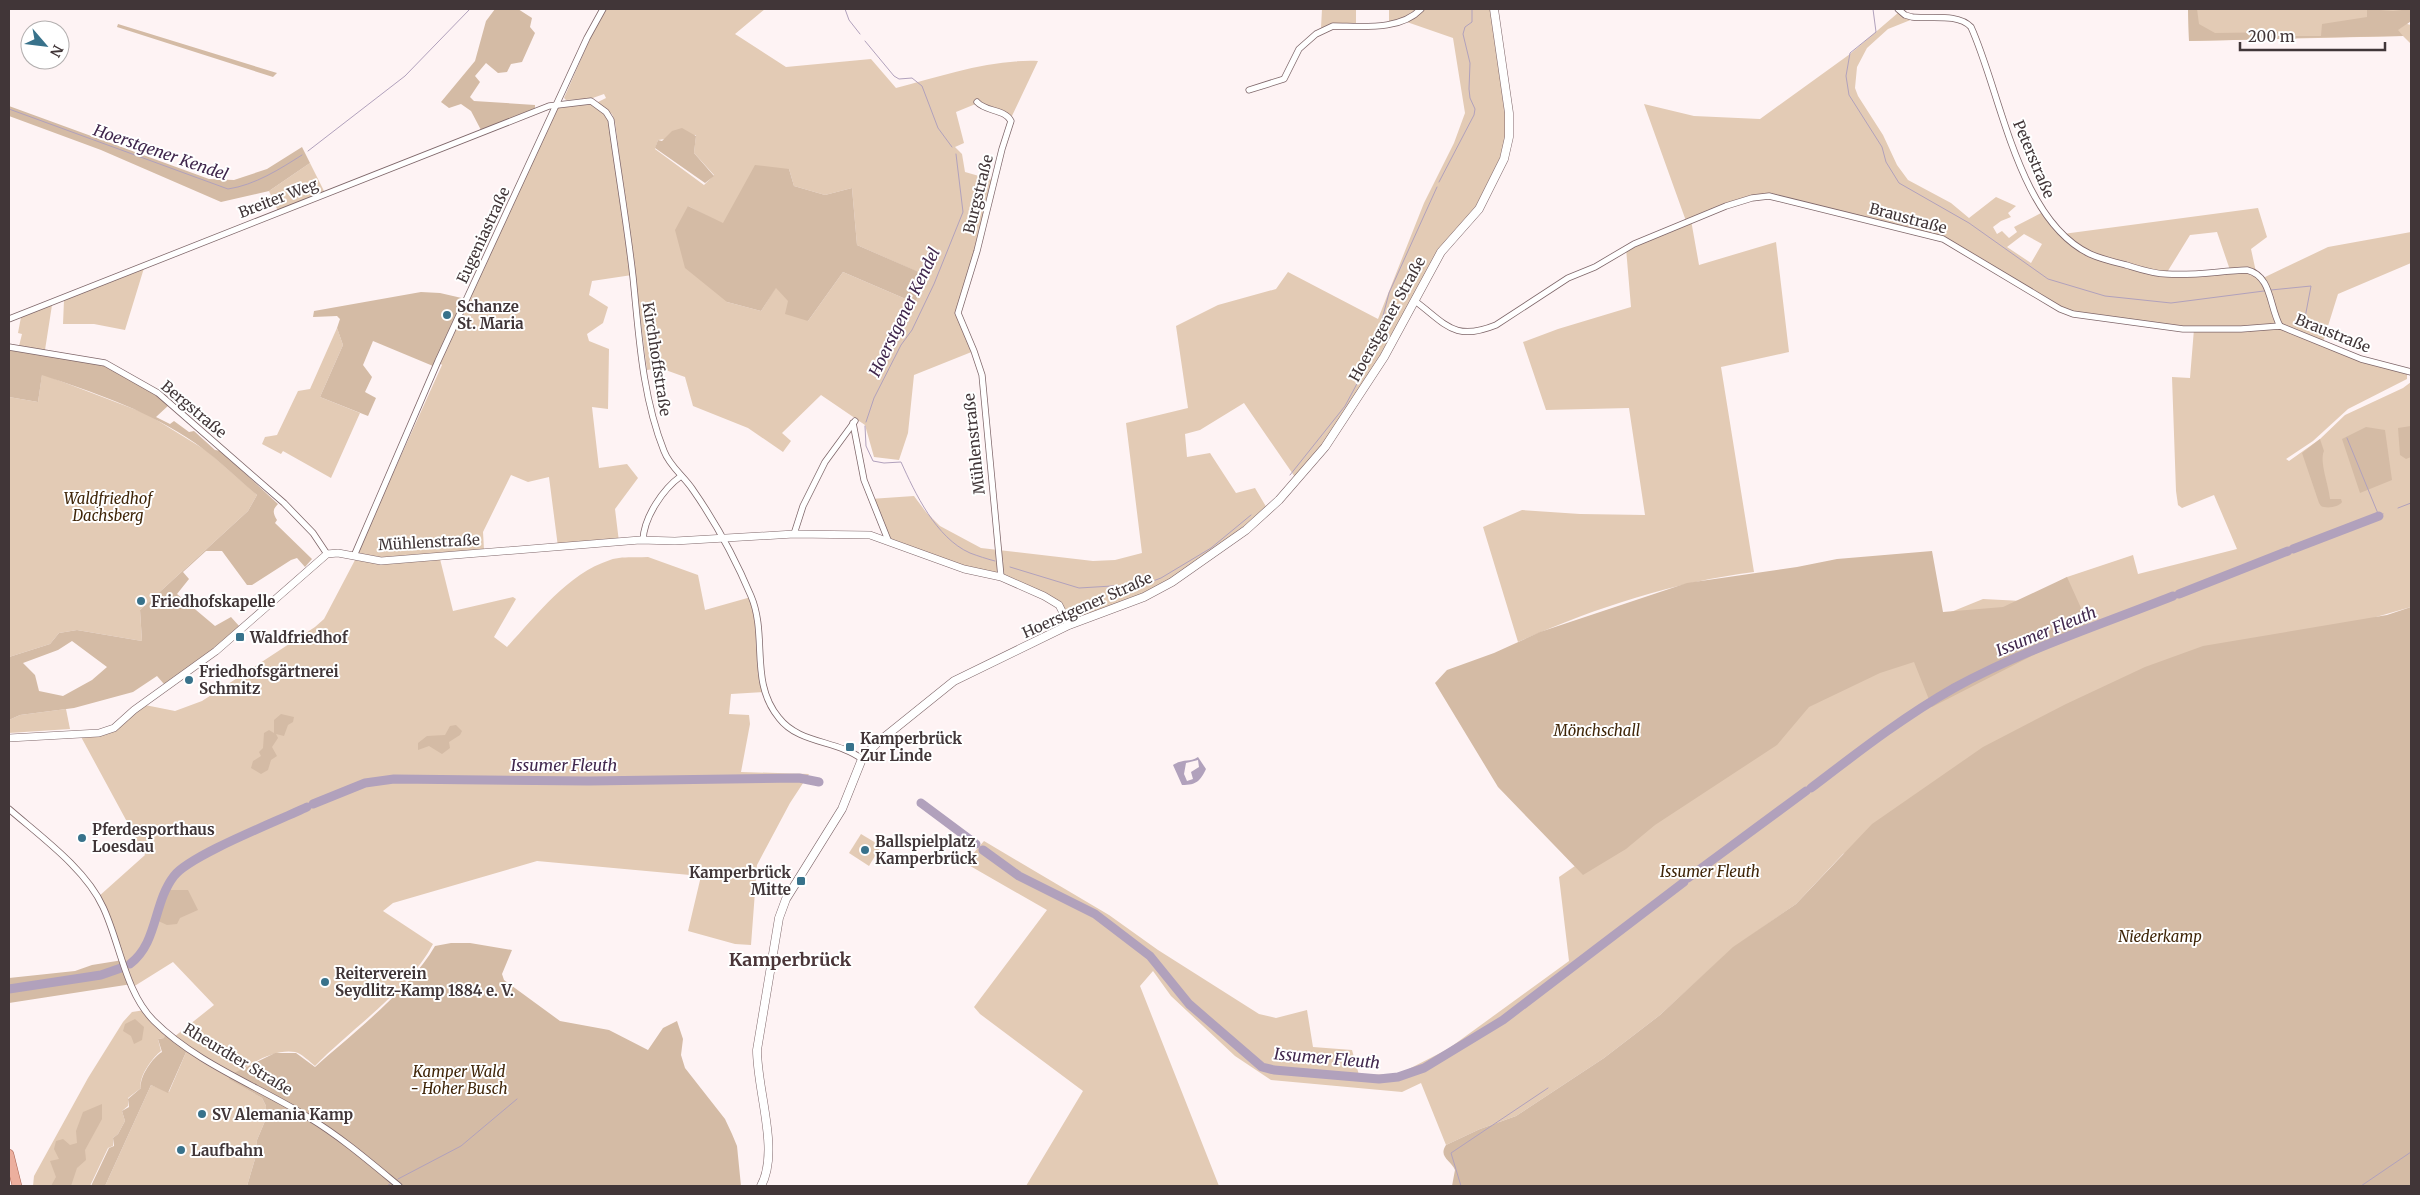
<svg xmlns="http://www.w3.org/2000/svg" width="2420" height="1195" font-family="Merriweather,serif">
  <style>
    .green { fill: #e3cbb5; fill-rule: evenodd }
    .forest { fill: #d4bba5; fill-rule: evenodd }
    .water { fill: #b1a1bc; fill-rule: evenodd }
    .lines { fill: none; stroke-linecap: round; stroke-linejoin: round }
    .stream { stroke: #b1a1bc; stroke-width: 1 }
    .river { stroke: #b1a1bc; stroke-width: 9 }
    .minor-casing { stroke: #7f676a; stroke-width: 7 }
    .tertiary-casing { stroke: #7f676a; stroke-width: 8 }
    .secondary-casing { stroke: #7f676a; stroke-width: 9 }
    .primary-casing { stroke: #a86251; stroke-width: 10 }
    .minor { stroke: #fff; stroke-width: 5.5 }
    .tertiary { stroke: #fff; stroke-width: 7 }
    .secondary { stroke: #fff; stroke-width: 8 }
    .primary { stroke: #ecaf9e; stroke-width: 9 }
    .poi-dot { fill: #38728b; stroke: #fff; stroke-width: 2 }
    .labels { text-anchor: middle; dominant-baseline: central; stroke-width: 4; stroke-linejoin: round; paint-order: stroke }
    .street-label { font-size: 15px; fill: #413638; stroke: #fff }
    .poi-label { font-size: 15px; font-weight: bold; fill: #413638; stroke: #fff; text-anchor: start }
    .park-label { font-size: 15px; font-style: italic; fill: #3f2508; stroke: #fff }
    .water-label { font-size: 16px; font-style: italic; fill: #40274d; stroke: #fff }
    .quarter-label { font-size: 18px; font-weight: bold; fill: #4a3538; stroke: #fff }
  </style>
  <rect width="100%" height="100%" fill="#fef3f4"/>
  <g class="green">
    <path d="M603 9H765L735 34 786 67 871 59 896 88C942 76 990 59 1038 61L1011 118 978 103 956 112 964 143 955 147 962 154 965 172 993 180 991 195 958 313 974 351 914 375 908 433 899 460 874 457 865 425 821 395 782 433 791 441 783 452 748 428 693 406 685 377 660 368 647 370 615 122 612 114 596 103 606 98 604 94 590 99 566 100 564 98ZM696 135 694 153 714 175 704 185 655 149 658 140ZM789 169 794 186 825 195 852 188 857 245 927 276 915 303 843 272 808 321 776 287 761 311 727 302 688 206 723 224Z"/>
    <path d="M1322 9H1356V24L1354 26 1333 23 1321 28Z"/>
    <path d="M1389 9H1494L1510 124 1496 180 1441 255 1384 357 1297 480 1244 403 1200 430 1185 434 1187 457 1210 453 1236 493 1255 488 1268 510 1172 582 1069 625 1059 605 1001 577 964 569 888 540 870 499 914 496 926 512 940 526 981 548 1093 561 1115 560 1142 553 1126 423 1188 408 1176 326 1218 305 1276 289 1288 272 1378 319 1424 203 1454 143 1465 113 1453 38 1404 21 1389 24Z"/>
    <path d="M2188 9H2411V21L2407 24 2411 25V44L2403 36 2189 41Z"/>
    <path d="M1899 12 1913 19 1888 29 1867 48 1857 67 1855 88 1858 96 1883 135 1897 165 1908 180 1951 203 1969 218 1996 197 2016 206 2008 213 2011 217 2001 221 1993 227 1997 234 2002 231 2009 238 2017 232 2014 227 2041 213 2063 234 2258 208 2267 237 2251 249 2256 272 2263 278 2328 247 2411 232V263L2338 294 2323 342 2407 374V379L2348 409 2313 441 2286 459 2289 461 2320 439 2345 415 2403 388 2411 382V607L2376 617 1843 854 1796 904 1733 948 1660 1015 1604 1058 1516 1116 1480 1129 1446 1145 1421 1083 1402 1092 1271 1080 1235 1056 1171 996 1153 971 1140 986 1219 1186H1026L1083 1091 980 1014 974 1007 1047 910 965 863 984 841 1109 915 1158 950 1259 1014 1276 1018 1307 1010 1313 1047 1352 1050 1359 1075 1399 1074 1448 1049 1569 961 1559 877 1575 866 1578 869 1784 722 1951 612 1983 599 2022 601 2067 577 2133 555 2138 574 2237 549 2214 495 2182 508 2178 505 2176 491 2172 377 2190 378 2194 329 2073 314 1951 243 1787 199V197L1770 193 1691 220 1699 265 1776 242 1789 352 1721 367 1754 572C1673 582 1592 609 1518 642L1483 527 1522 510 1580 514 1645 515 1629 408 1546 410 1523 342 1558 329 1631 307 1626 248 1686 221 1644 104 1694 116 1760 119 1850 54ZM2217 232 2230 270 2166 274 2190 235ZM2024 234 2042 244 2031 263 2007 247Z"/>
    <path d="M591 101 611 120 632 275 592 281 589 295 608 307 603 323 587 334 589 341 609 349 608 409 592 407 599 468 627 464 638 478 615 509 619 542 558 547 549 477 528 482 511 475 483 532 484 550 384 558 357 553 442 365 438 361 557 104Z"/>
    <path d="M310 163 325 193 278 211 269 191Z"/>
    <path d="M144 268 125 330 94 324H63L64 300Z"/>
    <path d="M52 305 45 350 19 346 22 334 18 333 21 317Z"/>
    <path d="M337 328 343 345 320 397 360 413 331 478 283 451 281 454 262 444 265 437 277 435 298 391 310 389Z"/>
    <path d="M42 374 147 414 207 451 257 495 248 511 140 610 142 641 77 630 59 633 50 644 9 657V397L38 402Z"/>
    <path d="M648 557 698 575 705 610 751 597 756 613 764 692 731 694 729 714 749 715 750 724 741 772 809 774 790 803 757 865 751 945 735 944 688 931 701 876 537 861 393 903 383 911 433 944C410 989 351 1029 315 1066 310 1062 301 1053 295 1052 274 1048 245 1066 230 1079L262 1098 266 1106 265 1121 257 1140 255 1159 247 1186H105L151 1085 169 1092 187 1050 174 1037 214 1005 173 962 133 987 98 897 145 855 80 735C119 740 117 724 145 705L175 711 202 701 315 627 324 619 355 560 381 564 440 559 453 611 513 597 516 599 494 637 507 647C537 615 567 574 610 560 621 556 636 558 648 557Z"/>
    <path d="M66 709 70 729 9 733V720L20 715Z"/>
    <path d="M861 834 881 846 869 866 849 853Z"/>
    <path d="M145 1010 166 1031 164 1038 158 1039 161 1051C153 1057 138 1077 141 1088L128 1098V1106L122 1111 125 1121 118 1134 113 1138V1146L108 1148 90 1186H33L34 1176 88 1078 123 1022 132 1012Z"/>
  </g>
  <g class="forest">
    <path d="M495 9H518L532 18 530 27 535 33 522 62 511 64 507 72 498 73 486 63 475 76 480 82 470 97 474 101 535 105V109L481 130 471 111 461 104 449 108 441 102 475 61 486 21Z"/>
    <path d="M2188 9H2197L2199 24 2215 33 2285 32V42L2279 39 2189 41Z"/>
    <path d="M2367 9 2393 11 2411 9V21L2398 30 2403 36 2297 38 2289 41V36H2321L2322 24 2367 17Z"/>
    <path d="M118 24 277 73 273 77 117 27Z"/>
    <path d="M9 106 209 179 234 180 267 169 302 147 310 163 269 191 221 202 101 150 9 116Z"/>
    <path d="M682 128 696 136 694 153 714 176 705 183 655 148 658 140 662 141 672 131Z"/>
    <path d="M755 165 789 169 794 186 825 195 852 188 857 245 928 276 915 303 843 272 808 321 785 314 788 301 776 288 761 311 727 302 685 268 675 230 688 206 723 223Z"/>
    <path d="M421 292 440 293 466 299 433 366 373 341 363 365 372 377 365 392 376 398 368 416 320 397 343 345 337 328 340 319 337 316 313 317 314 311Z"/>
    <path d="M9 348 104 365 157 394 170 404 156 417 170 424 174 421 189 432 194 431 215 450 221 451 278 504C272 510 273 513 277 520L275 523 312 559 305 567 297 558 291 560 252 585H247L222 551H206L183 572 189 579 177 594 215 626 231 617 240 627 212 651 164 684 157 676 133 692 74 708 20 715 9 720V657L50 644 59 633 77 630 142 641 140 610 248 511 257 495C234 476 212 453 186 437 141 408 92 392 42 375L38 402 9 397ZM72 641 107 667 92 680 63 696 39 691 35 675 23 663 58 650Z"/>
    <path d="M2411 426V457L2406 459 2400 455 2398 428Z"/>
    <path d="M2366 427 2385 430 2392 480 2360 493 2342 439Z"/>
    <path d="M2320 439 2324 451C2319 461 2329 486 2330 499H2341L2342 502C2339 507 2327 509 2321 506L2319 503 2302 453Z"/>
    <path d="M1932 551 1943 612 2003 607 2067 577 2091 630 2055 644 1932 707 1914 662 1880 673 1809 707 1777 745 1655 825 1626 849 1583 875 1498 787 1435 683 1447 670 1494 653 1540 632 1687 583 1797 567 1837 559Z"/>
    <path d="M2411 607V1186H1452L1455 1170C1451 1160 1438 1157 1446 1145L1480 1129 1516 1116 1604 1058 1660 1015 1733 947 1796 904 1872 824 1983 747 2066 704 2145 667 2203 646 2387 615Z"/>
    <path d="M281 714 294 717 293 722 288 725 284 736 276 734 278 738 272 747 277 756 271 760 268 770 261 774 251 768 253 761 261 756 259 752 263 748 264 733 269 730 274 733V720Z"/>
    <path d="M456 725 462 731 460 735 449 742 450 748 442 754 429 746 418 750V743L427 736 445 735 450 726Z"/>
    <path d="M170 890H188L198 910 180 918 177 924 167 925 154 919Z"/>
    <path d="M451 943H470L512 950 502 974 504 980 560 1021 609 1030 648 1050 663 1028 677 1021 683 1039 681 1055 685 1068 725 1119 732 1134 737 1146 741 1186H247L255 1159 257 1140 265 1121 266 1106 262 1098 229 1079 232 1074 275 1053H296L315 1067C352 1034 411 988 435 946Z"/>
    <path d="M123 960 132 984 9 1003V978L75 971 92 965Z"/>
    <path d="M135 1019 144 1027 142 1040 134 1044 131 1036 123 1031 125 1024Z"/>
    <path d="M165 1033 187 1050 168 1093 151 1085 105 1186H91L109 1148 114 1146 113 1138 118 1134 125 1121 122 1111 129 1107 128 1099 141 1088C139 1077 153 1057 162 1052L158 1039 164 1038Z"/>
    <path d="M102 1104V1119L85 1150 86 1160 77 1168 71 1186H51L56 1177 50 1161 59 1159 54 1149 56 1141 63 1139 70 1145 77 1143 76 1131 83 1112Z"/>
  </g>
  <path class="water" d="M1198 757 1206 769C1200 781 1197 785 1182 785L1173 765C1184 758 1189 763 1198 757ZM1198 760 1199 767 1191 772 1193 779 1187 781 1184 774 1186 763Z"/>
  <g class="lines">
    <g class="stream">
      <path d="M845 9 849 20 860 34"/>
      <path d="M1873 9 1876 32 1850 53 1846 76 1849 95 1882 147 1886 162 1899 183 1969 223 2048 279 2105 296 2171 303 2264 291"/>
      <path d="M865 41 894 76 899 79 912 78 922 86 938 128 952 147"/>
      <path d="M9 109 228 189C255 185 280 169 302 155"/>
      <path d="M308 151 405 76 470 9"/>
      <path d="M1439 182 1474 115 1475 109 1470 98 1469 89 1470 63 1463 34 1465 27 1472 22V9"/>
      <path d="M2271 290 2311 286 2304 323"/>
      <path d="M866 422 874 398 901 345 912 330 934 284 963 212 956 154"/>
      <path d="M865 426 866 446 873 461 884 463 901 462C915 493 936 538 970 553 978 556 987 559 995 561"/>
      <path d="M2347 438 2379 516 2383 514"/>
      <path d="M1290 475 1345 406 1373 354 1389 293 1437 187"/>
      <path d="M2398 508 2411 503"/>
      <path d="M1010 567 1079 588 1145 584 1161 578 1211 548 1251 515"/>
      <path d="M398 1179 461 1146 517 1099"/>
      <path d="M387 1186 390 1184"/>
      <path d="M1461 1186 1451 1153 1548 1088"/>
      <path d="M2361 1186 2411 1152"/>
    </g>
    <g class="river">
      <path d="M2293 549 2379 516"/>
      <path d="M2179 594 2288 551"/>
      <path d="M1811 788C1857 753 1903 717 1954 688 2023 650 2100 625 2173 596"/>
      <path d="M921 803 976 844"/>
      <path d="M313 804 365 783 394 779 589 781 799 778 819 782"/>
      <path d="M983 850 1019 876 1095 914 1150 956 1189 1004 1262 1067 1274 1070 1379 1079 1398 1077 1424 1068 1503 1020 1684 882"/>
      <path d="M1688 878 1806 791"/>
      <path d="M130 964C158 943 153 903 174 876 190 855 278 821 307 807"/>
      <path d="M9 989 101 975 121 968"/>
    </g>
    <defs>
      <g id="minor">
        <path d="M1898 9 1905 15 1912 17C1930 19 1958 13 1971 27 2001 93 2018 220 2090 254 2101 259 2114 262 2126 265 2139 269 2153 274 2167 274 2193 276 2220 271 2247 270 2272 276 2269 306 2280 326"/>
        <path d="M1249 90 1284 79 1299 49 1316 34 1333 26C1362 26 1400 31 1421 9"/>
        <path d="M977 102C986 112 1005 109 1011 121L1002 149 977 251 958 313 974 351 982 375 1001 577"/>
        <path d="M1415 301C1446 324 1454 342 1496 325L1568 278 1595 267 1634 244 1726 206 1752 198 1769 196 1943 239 2060 309 2073 314 2183 329H2241L2280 326 2361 359 2411 372"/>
        <path d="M9 319 549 106 591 101 606 112 611 120C618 172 627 224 633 277 639 335 642 396 664 451 670 467 684 476 693 490 716 523 735 558 751 596 768 636 749 682 779 718 799 744 837 740 862 759"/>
        <path d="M9 347 105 363 158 393 284 503 313 533 327 554"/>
        <path d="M853 423 864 480 888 540"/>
        <path d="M794 534 803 506 825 462 855 421"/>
        <path d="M643 540C644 517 663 489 681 476"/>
        <path d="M354 556 438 361 587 38 603 9"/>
        <path d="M9 809C40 836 86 869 103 907 120 943 125 992 154 1021 196 1063 258 1086 308 1117 341 1137 370 1162 399 1186"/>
      </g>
      <path id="tertiary" d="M9 738 99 733 114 728 134 710 216 651 327 554 338 553 381 561 640 540 675 541 794 534 870 535 964 569 1001 577 1044 596 1059 605 1069 625"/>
      <path id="secondary" d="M761 1186C780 1151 757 1091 757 1050L779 918 786 899 842 809 862 759 877 743 954 681 1069 625 1144 597 1172 582 1246 530 1279 500 1325 447 1384 357 1441 252 1479 209 1504 159 1509 137V113L1494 9"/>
      <path id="primary" d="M9 1154 17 1186"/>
    </defs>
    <use href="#minor" class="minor-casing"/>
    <use href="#tertiary" class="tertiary-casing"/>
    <use href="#secondary" class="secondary-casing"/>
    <use href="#primary" class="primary-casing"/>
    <use href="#minor" class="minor"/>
    <use href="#tertiary" class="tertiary"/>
    <use href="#secondary" class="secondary"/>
    <use href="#primary" class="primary"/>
  </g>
  <g class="poi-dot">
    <circle cx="447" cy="315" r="5"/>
    <circle cx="141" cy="601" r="5"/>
    <rect x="235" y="632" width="10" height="10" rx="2.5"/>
    <circle cx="189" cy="680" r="5"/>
    <rect x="845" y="742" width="10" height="10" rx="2.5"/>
    <circle cx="82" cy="838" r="5"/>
    <circle cx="865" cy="850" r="5"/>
    <rect x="796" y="876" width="10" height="10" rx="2.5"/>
    <circle cx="325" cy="982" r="5"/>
    <circle cx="202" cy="1114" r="5"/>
    <circle cx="181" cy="1150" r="5"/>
  </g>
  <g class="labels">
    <g class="street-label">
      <text transform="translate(2034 159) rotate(67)">Peterstraße</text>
      <text transform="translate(978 194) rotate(-76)">Burgstraße</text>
      <text transform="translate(278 198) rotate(-21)">Breiter Weg</text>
      <text transform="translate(1908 218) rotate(15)">Braustraße</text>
      <text transform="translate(483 235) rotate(-65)">Eugeniastraße</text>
      <text transform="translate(1387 319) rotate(-61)">Hoerstgener Straße</text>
      <text transform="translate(2333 333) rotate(22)">Braustraße</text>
      <text transform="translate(657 359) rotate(81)">Kirchhoffstraße</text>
      <text transform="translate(194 409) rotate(40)">Bergstraße</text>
      <text transform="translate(974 444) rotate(-96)">Mühlenstraße</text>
      <text transform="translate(429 542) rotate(-3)">Mühlenstraße</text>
      <text transform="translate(1087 605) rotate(-24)">Hoerstgener Straße</text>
      <text transform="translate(238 1059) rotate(31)">Rheurdter Straße</text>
    </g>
    <g class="poi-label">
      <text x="457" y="306">Schanze<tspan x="457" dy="17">St. Maria</tspan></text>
      <text x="151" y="601">Friedhofskapelle</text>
      <text x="250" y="637">Waldfriedhof</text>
      <text x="199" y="671">Friedhofsgärtnerei<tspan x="199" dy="17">Schmitz</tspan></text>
      <text x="860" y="738">Kamperbrück<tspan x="860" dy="17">Zur Linde</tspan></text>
      <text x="92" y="829">Pferdesporthaus<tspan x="92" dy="17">Loesdau</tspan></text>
      <text x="875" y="841">Ballspielplatz<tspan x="875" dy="17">Kamperbrück</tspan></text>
      <text x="791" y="872" text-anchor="end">Kamperbrück<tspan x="791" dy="17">Mitte</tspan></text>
      <text x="335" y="973">Reiterverein<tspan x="335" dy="17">Seydlitz-Kamp 1884 e. V.</tspan></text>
      <text x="212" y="1114">SV Alemania Kamp</text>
      <text x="191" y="1150">Laufbahn</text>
    </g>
    <g class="park-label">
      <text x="108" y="498">Waldfriedhof<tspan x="108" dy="17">Dachsberg</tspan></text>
      <text x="1597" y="730">Mönchschall</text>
      <text x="1710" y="871">Issumer Fleuth</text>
      <text x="2160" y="936">Niederkamp</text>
      <text x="459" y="1071">Kamper Wald<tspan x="459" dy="17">- Hoher Busch</tspan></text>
    </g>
    <g class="water-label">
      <text transform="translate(161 152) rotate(19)">Hoerstgener Kendel</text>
      <text transform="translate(904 312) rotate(-64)">Hoerstgener Kendel</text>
      <text transform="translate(2046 631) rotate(-22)">Issumer Fleuth</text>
      <text x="564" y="765">Issumer Fleuth</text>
      <text transform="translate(1327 1058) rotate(5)">Issumer Fleuth</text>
    </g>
    <g class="quarter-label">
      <text x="790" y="959">Kamperbrück</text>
    </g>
  </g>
  <rect width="2420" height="1195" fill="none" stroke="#413638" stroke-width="20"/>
  <g transform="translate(45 45) rotate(118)"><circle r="24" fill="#ffffff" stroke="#b3afaf"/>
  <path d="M0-4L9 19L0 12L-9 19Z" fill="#38728b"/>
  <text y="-8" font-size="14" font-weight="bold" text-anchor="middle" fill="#413638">N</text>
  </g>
  <path d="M2240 42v8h145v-8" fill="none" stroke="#413638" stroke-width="2.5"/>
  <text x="2248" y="42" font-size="15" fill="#413638" stroke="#ffffff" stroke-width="4" paint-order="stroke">200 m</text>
</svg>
